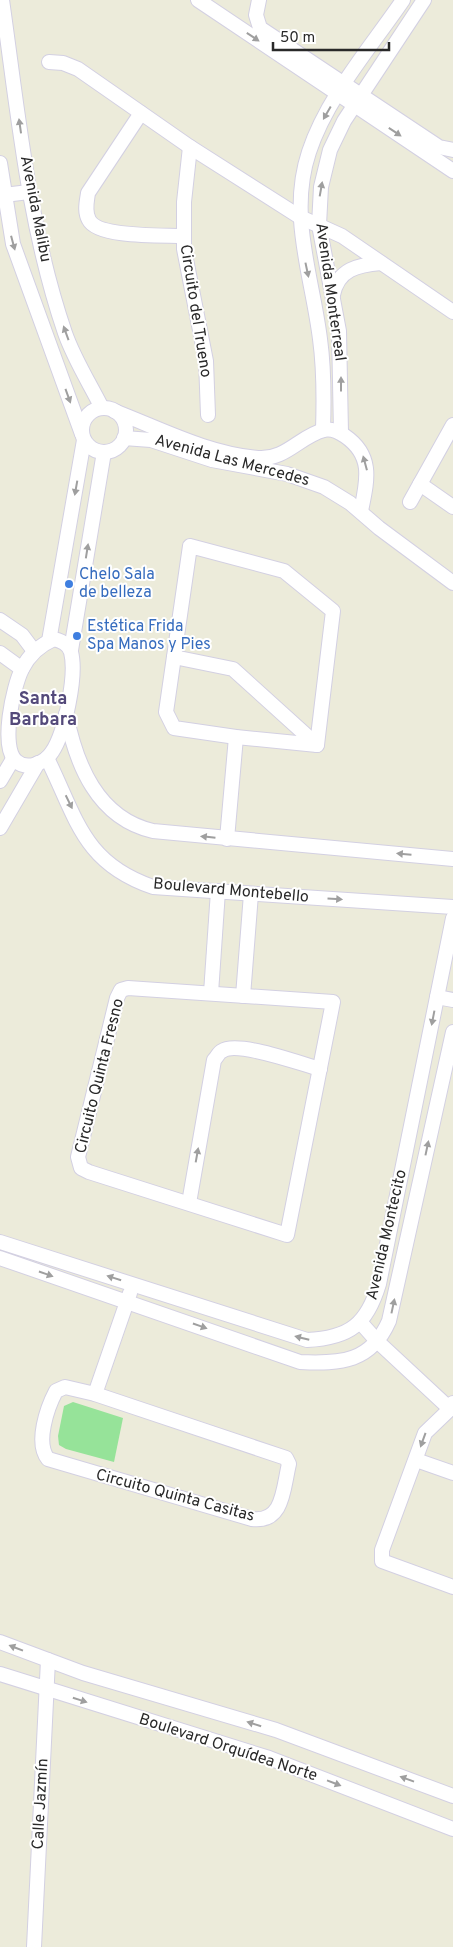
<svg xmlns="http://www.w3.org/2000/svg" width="453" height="1947" font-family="Overpass,sans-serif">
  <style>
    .green { fill: #96e399 }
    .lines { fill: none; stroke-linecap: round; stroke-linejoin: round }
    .street-casing { stroke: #d3d0e2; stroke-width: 16 }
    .street { stroke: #fff; stroke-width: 14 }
    .oneway { fill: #9f9f9f }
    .shop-dot { fill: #3f7fe0; stroke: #fff; stroke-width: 2 }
    .labels { text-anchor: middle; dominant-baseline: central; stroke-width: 4; stroke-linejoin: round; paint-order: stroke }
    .street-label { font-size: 16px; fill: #292929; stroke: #fff }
    .shop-label { font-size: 16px; fill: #366cbe; stroke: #fff; text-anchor: start }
    .neighbourhood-label { font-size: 18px; font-weight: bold; fill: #53497a; stroke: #fff }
  </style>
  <rect width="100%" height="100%" fill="#ecebda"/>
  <path class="green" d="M73 1402 123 1418 114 1462 66 1449 59 1445 58 1436 64 1406Z"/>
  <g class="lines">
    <defs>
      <g id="street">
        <path d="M2 0C18 112 28 225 65 333 74 359 90 384 102 408"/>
        <path d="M198 0 453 171"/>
        <path d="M259 0 256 15 260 28 439 147 453 150"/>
        <path d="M49 62 63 63 78 69 190 147 300 217 342 236 453 312"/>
        <path d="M141 113 88 193C87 201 84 211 89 220 98 238 164 235 183 236"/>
        <path d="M190 147 184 202V249L206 361 208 415"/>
        <path d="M0 163 13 244 82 434"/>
        <path d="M0 192 4 195 29 192"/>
        <path d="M333 295C338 269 358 265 381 263"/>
        <circle cx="104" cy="430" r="22"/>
        <path d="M114 411C161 429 208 454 258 458 286 460 300 436 324 430 332 428 339 432 345 436 374 456 367 481 361 511"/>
        <path d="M323 430C324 400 324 368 320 339 312 275 288 215 309 152 327 97 371 47 403 0"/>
        <path d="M341 433 339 331 319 225 321 187 330 150 344 121 424 0"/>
        <path d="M124 438 151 440 212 460 287 474 324 487 350 503 379 528 453 583"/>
        <path d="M420 484 453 507"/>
        <path d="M410 502 453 425"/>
        <path d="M190 546 284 571 333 611 317 745 236 737 174 728 166 712Z"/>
        <path d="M0 620 22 635 34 651"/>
        <path d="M54 639C62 641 69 645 71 652 77 675 65 733 52 752 45 763 27 771 16 761 0 747 13 687 22 669 29 655 40 645 54 639Z"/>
        <path d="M49 641 84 440"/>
        <path d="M71 650 104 452"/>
        <path d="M0 653 22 669"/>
        <path d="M174 657 233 669 317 745"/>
        <path d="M66 714C76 764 97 818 153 831L453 859"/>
        <path d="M47 758C77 819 83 863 153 887L453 907"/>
        <path d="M0 781 13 759"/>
        <path d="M0 828 38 763"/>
        <path d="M227 839 236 737"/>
        <path d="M128 988 333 1002 287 1235 89 1172 81 1168 78 1157 117 998 121 990Z"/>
        <path d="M211 993 218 891"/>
        <path d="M243 996 251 894"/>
        <path d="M437 997 453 1000"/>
        <path d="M189 1203 214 1060C217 1057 219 1052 222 1051 237 1040 301 1064 320 1069"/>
        <path d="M0 1242 307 1340C350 1338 367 1324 379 1284L453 918"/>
        <path d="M0 1258 300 1362C341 1364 371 1362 389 1321L453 1032"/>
        <path d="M361 1323 377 1341 450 1409"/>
        <path d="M65 1387 95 1394 286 1458 289 1464C283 1488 284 1523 252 1519L48 1459C35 1443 47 1408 56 1391Z"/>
        <path d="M95 1394 130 1293"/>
        <path d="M453 1403 450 1409 425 1433 382 1550V1561L453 1587"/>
        <path d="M416 1460 453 1473"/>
        <path d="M0 1642 83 1673 276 1730 453 1796"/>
        <path d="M0 1674 269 1758 453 1829"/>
        <path d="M34 1947 48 1660"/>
      </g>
    </defs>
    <use href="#street" class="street-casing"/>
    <use href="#street" class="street"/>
  </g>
  <defs><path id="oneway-solid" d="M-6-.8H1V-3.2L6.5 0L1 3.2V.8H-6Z" transform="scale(1.25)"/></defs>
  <g class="oneway">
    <use href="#oneway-solid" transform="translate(253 37) rotate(34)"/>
    <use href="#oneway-solid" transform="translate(327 113) rotate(120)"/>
    <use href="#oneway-solid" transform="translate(20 126) rotate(-98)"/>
    <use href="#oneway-solid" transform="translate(395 132) rotate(34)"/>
    <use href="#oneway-solid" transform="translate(321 189) rotate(-80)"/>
    <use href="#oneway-solid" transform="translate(13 243) rotate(75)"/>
    <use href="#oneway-solid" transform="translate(307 270) rotate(78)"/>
    <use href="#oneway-solid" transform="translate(66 333) rotate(-110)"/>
    <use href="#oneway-solid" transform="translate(341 384) rotate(-90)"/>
    <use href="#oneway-solid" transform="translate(68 396) rotate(70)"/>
    <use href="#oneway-solid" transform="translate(365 463) rotate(-105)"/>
    <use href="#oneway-solid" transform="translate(76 488) rotate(100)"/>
    <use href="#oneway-solid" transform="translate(87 551) rotate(-81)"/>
    <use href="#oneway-solid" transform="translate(69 802) rotate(64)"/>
    <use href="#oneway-solid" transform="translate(208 837) rotate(-174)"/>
    <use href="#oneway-solid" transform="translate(404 854) rotate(-175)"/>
    <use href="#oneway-solid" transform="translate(335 899) rotate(4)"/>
    <use href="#oneway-solid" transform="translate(433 1018) rotate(101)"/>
    <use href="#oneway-solid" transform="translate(427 1148) rotate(-78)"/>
    <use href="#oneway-solid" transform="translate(197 1155) rotate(-80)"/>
    <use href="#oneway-solid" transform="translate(46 1274) rotate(19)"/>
    <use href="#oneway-solid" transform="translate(114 1278) rotate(-162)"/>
    <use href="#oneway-solid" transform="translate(393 1306) rotate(-78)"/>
    <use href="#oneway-solid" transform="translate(200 1326) rotate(19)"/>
    <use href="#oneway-solid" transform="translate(302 1338) rotate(-166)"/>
    <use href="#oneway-solid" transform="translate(423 1440) rotate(110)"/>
    <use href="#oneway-solid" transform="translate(16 1648) rotate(-159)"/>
    <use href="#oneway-solid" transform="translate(80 1700) rotate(18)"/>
    <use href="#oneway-solid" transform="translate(254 1724) rotate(-163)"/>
    <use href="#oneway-solid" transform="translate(407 1779) rotate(-160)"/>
    <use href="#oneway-solid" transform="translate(334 1783) rotate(21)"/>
  </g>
  <g class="shop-dot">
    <circle cx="69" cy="584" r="5"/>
    <circle cx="77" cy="636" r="5"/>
  </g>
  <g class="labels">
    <g class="street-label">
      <text transform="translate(35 209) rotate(79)">Avenida Malibu</text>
      <text transform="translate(330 292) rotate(82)">Avenida Monterreal</text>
      <text transform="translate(195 311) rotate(81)">Circuito del Trueno</text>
      <text transform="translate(232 461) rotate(15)">Avenida Las Mercedes</text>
      <text transform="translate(231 891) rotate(5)">Boulevard Montebello</text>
      <text transform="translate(100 1076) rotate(-76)">Circuito Quinta Fresno</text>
      <text transform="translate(387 1235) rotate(-77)">Avenida Montecito</text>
      <text transform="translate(175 1496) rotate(15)">Circuito Quinta Casitas</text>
      <text transform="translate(228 1748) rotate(18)">Boulevard Orquídea Norte</text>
      <text transform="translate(41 1804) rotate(-87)">Calle Jazmín</text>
    </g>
    <g class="shop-label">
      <text x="79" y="575">Chelo Sala<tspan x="79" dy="18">de belleza</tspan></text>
      <text x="87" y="627">Estética Frida<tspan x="87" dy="18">Spa Manos y Pies</tspan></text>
    </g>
    <g class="neighbourhood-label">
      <text x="43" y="699">Santa<tspan x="43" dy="21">Barbara</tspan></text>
    </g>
  </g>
  <path d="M273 42v8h116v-8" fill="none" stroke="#292929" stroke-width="2.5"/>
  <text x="280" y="42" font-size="15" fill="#292929" stroke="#ffffff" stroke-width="4" paint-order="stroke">50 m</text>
</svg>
